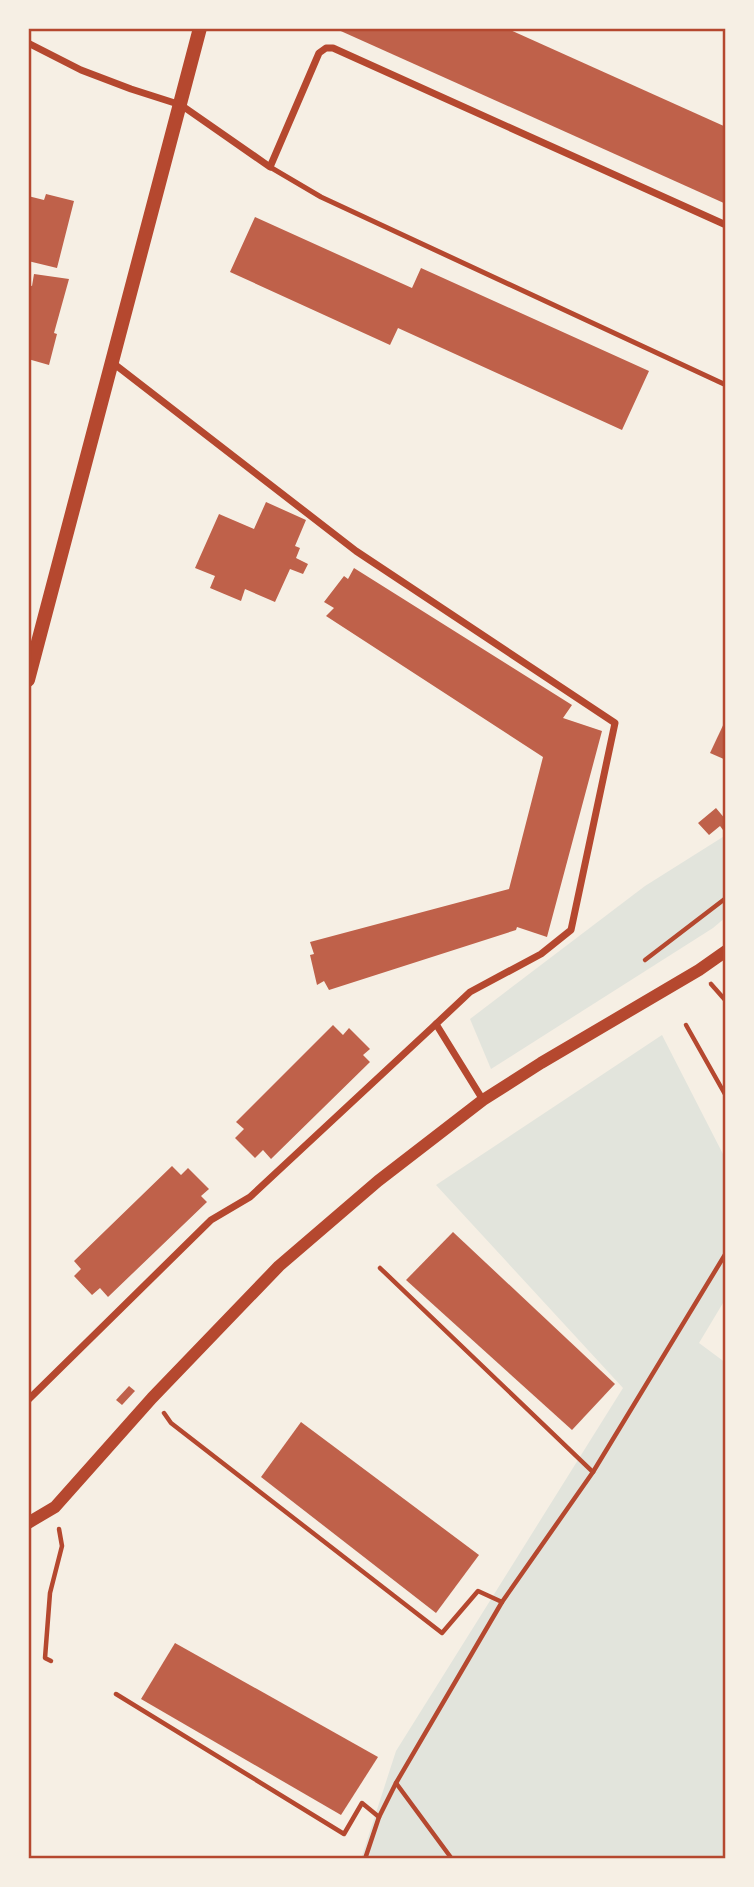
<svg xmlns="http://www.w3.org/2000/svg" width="754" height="1887" font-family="'IBM Plex Sans',sans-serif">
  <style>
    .green { fill: #e2e4dc }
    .building { fill: #bf614a }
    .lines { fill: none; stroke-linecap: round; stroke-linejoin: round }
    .path { stroke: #b5482f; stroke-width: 4.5 }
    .service { stroke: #b5482f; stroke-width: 5 }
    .minor { stroke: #b5482f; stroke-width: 7 }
    .tertiary { stroke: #b5482f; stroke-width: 12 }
    .secondary { stroke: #b5482f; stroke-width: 14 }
    .neatline { fill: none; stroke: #b5482f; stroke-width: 2.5 }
  </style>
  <rect width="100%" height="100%" fill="#f6efe4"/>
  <g class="green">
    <path d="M726 835V917L713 928 491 1069 470 1019 645 886Z"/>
    <path d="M662 1035 726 1160V1298L699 1343 726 1363V1859H361L396 1751 623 1388 436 1185Z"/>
  </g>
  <g class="building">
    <path d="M334 28H506L726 127V204Z"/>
    <path d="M46 194 74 201 57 268 28 261V196L44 200Z"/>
    <path d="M255 217 412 288 421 268 649 371 622 430 398 328 390 345 230 272Z"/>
    <path d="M34 274 69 279 54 333 57 334 49 365 28 359V285L32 286Z"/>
    <path d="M266 502 306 520 295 546 300 548 296 558 308 564 303 574 290 569 275 602 245 589 241 601 210 588 215 576 195 568 219 514 254 529Z"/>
    <path d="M354 568 572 705 563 718 602 731 547 937 517 927 516 930 329 990 324 981 317 985 310 955 314 954 310 942 509 889 543 757 326 616 334 608 324 602 344 576 348 579Z"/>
    <path d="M726 719V760L710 753Z"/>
    <path d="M716 808 726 820V834L720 826 709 835 698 823Z"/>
    <path d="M333 1025 343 1035 349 1028 370 1049 363 1055 370 1062 271 1159 263 1150 255 1158 235 1138 244 1129 236 1122Z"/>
    <path d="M172 1166 181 1175 188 1168 209 1189 201 1196 207 1202 108 1297 100 1288 92 1295 74 1276 81 1269 74 1261Z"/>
    <path d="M453 1232 615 1384 572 1430 406 1280Z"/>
    <path d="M129 1386 135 1391 122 1405 116 1400Z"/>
    <path d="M301 1422 479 1555 436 1613 261 1477Z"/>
    <path d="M175 1643 378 1757 341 1815 141 1699Z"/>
  </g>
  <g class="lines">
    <g class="path">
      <path d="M645 960 726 898"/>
      <path d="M711 984 726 1001"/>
      <path d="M686 1025 726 1096"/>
      <path d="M380 1268 593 1472"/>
      <path d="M164 1413 171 1423 442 1633 478 1591 502 1602"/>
      <path d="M51 1661 45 1658 50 1593 62 1546 59 1529"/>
      <path d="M116 1694 344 1834 362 1803 379 1817"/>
      <path d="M396 1783 452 1859"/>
      <path d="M365 1859 379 1817 396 1783 502 1602 593 1472 726 1253"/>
    </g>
    <path class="service" d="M270 167 321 197 726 385"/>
    <g class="minor">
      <path d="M28 43 81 70 131 89 181 105 270 167 319 53 326 48H333L726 225"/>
      <path d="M113 363 356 551 615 723 571 930 541 954 470 992 436 1024"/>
      <path d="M28 1400 211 1220 250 1197 436 1024 483 1100"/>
    </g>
    <path class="tertiary" d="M28 1523 55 1507 152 1398 279 1266 378 1181 483 1100 541 1063 699 970 726 951"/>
    <path class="secondary" d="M28 680 200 28"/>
  </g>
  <rect width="754" height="1887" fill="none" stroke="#f6efe4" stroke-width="60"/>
  <rect x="30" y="30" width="694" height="1827" class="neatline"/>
</svg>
